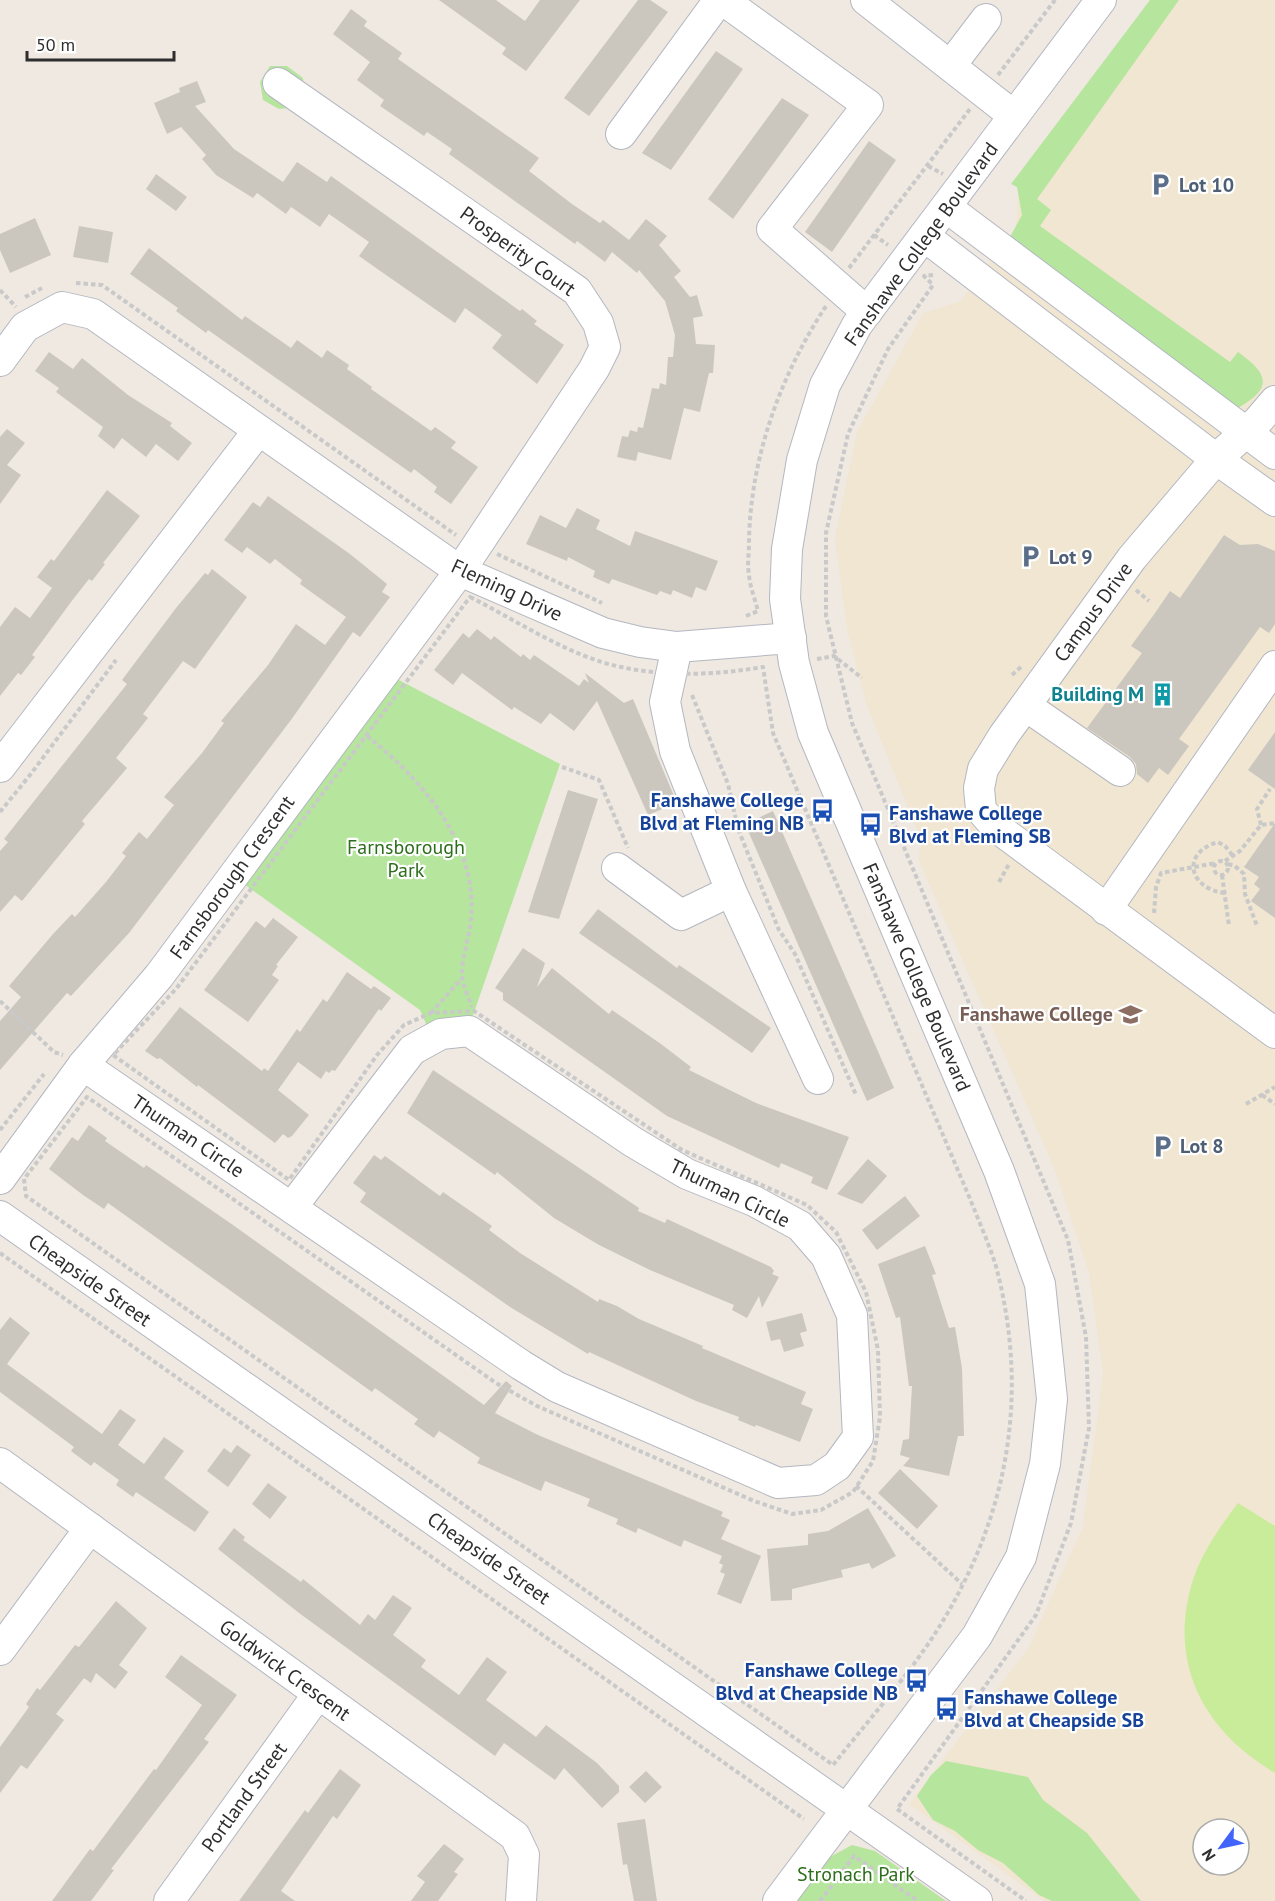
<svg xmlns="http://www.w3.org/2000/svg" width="1275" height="1901" font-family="'PT Sans',sans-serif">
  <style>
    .education { fill: #f0e6d1; fill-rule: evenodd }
    .green { fill: #b6e59e }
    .pitch { fill: #c9ec9a }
    .building { fill: #cbc7bf }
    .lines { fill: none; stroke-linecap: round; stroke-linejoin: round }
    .minor-casing { stroke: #b4b7c1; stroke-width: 32 }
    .path { stroke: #c9c9c9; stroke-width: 4; stroke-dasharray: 4.5 3; stroke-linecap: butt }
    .minor { stroke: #fff; stroke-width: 30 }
    .labels { text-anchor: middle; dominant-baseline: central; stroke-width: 4.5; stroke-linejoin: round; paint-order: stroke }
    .service-label { font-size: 20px; font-weight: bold; fill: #4e5e75; stroke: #fff; text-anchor: start }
    .street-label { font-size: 20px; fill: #2e2e2e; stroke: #fff }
    .culture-label { font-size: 20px; font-weight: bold; fill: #0d838f; stroke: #fff; text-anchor: end }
    .transit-label { font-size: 20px; font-weight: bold; fill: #164399; stroke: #fff; text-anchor: end }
    .park-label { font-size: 20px; fill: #2c6e1b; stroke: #fff }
    .education-label { font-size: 20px; font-weight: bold; fill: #785e54; stroke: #fff; text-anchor: end }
  </style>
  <rect width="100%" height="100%" fill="#efe9e1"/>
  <path class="education" d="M1165 0H1275V1901H1044L909 1804 1029 1647 1083 1526 1103 1374 1089 1273 1055 1170 918 859 922 842 867 706 847 629 835 538 857 432 923 313 961 301 1016 228 1018 194ZM1203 1829H1239V1865H1203Z"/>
  <g class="green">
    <path d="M1150 0H1179L1037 199 1051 210 1040 226 1230 362 1238 352C1267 373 1275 387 1238 408L1010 237 1022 215 1017 187 1011 184Z"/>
    <path d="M270 66H287L303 78 304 94 297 107 279 109 263 100 260 82Z"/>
    <path d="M397 679 560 764 470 1024 427 1026 420 1010 241 882Z"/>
    <path d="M946 1761 1028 1777 1043 1800 1087 1833 1141 1901H1052L1039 1895 1003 1863 978 1850 955 1831 933 1820 917 1796 931 1775Z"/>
    <path d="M852 1845 875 1851 946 1901H797L830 1857Z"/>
  </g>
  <path class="pitch" d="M1238 1503 1275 1526V1773C1204 1731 1168 1665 1192 1583 1201 1553 1220 1527 1238 1503Z"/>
  <g class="building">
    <path d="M439 0H496L525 21 540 0H580L526 71 502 54 506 48Z"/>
    <path d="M638 0H650L668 12 589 116 564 98Z"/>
    <path d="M351 9 367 21 364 26 402 53 398 59 539 158 529 171 572 204 600 223 603 220 629 240 646 219 667 236 659 245 681 271 674 277 690 297 697 295 703 316 693 318 696 344 715 345 713 373H709L700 412 684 408 671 460 638 452 636 461 617 457 622 436 628 437 630 430 637 432 638 427 643 428 652 388 659 389 660 383 666 385 668 357H673L675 335 665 301 639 270 637 273 612 252 605 262 577 241 575 244 449 154 452 149 427 132 424 136 380 106 384 100 357 80 370 62 333 34Z"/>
    <path d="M716 51 743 69 671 170 642 153Z"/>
    <path d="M197 81 206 102 195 106 234 149 283 182 297 162 327 182 331 176 520 311 522 309 537 321 534 324 564 345 537 384 492 348 502 335 465 308 455 323 376 268 359 256 369 242 329 214 320 227 291 207 286 214 257 193 253 198 216 175 202 159 206 155 181 127 167 134 154 103 180 92 179 88Z"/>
    <path d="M782 98 809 115 733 219 708 199Z"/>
    <path d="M869 141 896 160 832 252 805 232Z"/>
    <path d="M156 174 187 197 176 211 146 189Z"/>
    <path d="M35 218 51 255 10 273 0 250V234Z"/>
    <path d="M79 226 113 232 108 263 73 257Z"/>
    <path d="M149 248 242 320 245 316 291 348 297 340 322 358 327 350 349 365 347 369 372 387 371 389 431 431 435 427 456 442 451 448 478 467 451 504 434 492 437 487 414 469 411 473 208 330 206 333 176 311 178 308 130 274Z"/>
    <path d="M49 352 73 369 82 358 128 395 172 423 170 426 192 443 178 461 156 444 146 457 122 438 114 449 98 436 103 427 56 392 59 388 35 371Z"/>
    <path d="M7 429 25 443 7 465 21 475 0 504V437Z"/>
    <path d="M107 490 140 516 103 563 105 564 92 581 89 579 71 602 32 655 35 657 21 675 18 673 0 696V627L15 607 30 618 52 588 37 577 51 559 54 561Z"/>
    <path d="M268 496 350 554 387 584 382 592 390 597 360 637 353 632 291 720 129 933 71 996 67 993 0 1070V1021L21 997 9 986 53 934 72 914 75 917 106 882 126 856 122 853 139 832 147 839 174 805 164 797 202 753 224 723 221 721 268 665 296 624 325 645 346 617 300 584 302 580 275 559 270 564 247 547 242 553 224 540 253 502 260 507Z"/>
    <path d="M577 508 600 520 596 529 630 546 635 531 718 561 706 591 696 587 692 598 673 590 671 595 660 591 657 595 612 579 609 584 593 577 595 571 568 557 567 561 526 544 540 515 566 528Z"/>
    <path d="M1224 535 1240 545 1258 544 1275 551V624L1269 633 1260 627 1179 739 1189 746 1168 775 1159 768 1148 783 1137 774 1136 764 1130 757 1087 728 1142 653 1131 646 1155 613 1170 591 1180 598Z"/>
    <path d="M212 569 247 597 195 669 183 661 143 714 148 718 116 758 127 768 82 821 85 824 22 901 15 895 0 912V851L8 842 4 839 127 684 122 680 176 608 205 573 208 575Z"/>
    <path d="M477 629 491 640 494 636 521 657 523 654 530 660 534 655 579 686 584 679 589 683 585 673 624 703 633 699 677 803 648 815 597 701 574 731 550 713 541 724 514 707 512 710 462 673 453 685 434 670 463 633 469 638Z"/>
    <path d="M1275 732V789L1248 770Z"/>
    <path d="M568 790 598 799 559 919 528 912Z"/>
    <path d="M773 811 894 1088 867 1101 745 824Z"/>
    <path d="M1275 823V918L1251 901 1260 889 1254 884 1259 877 1244 867Z"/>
    <path d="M598 909 677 968 679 965 771 1028 752 1053 579 933Z"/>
    <path d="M273 918 298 937 276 965 278 966 272 975 279 980 248 1022 204 990 256 921 265 928Z"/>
    <path d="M523 948 545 963 537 987 552 968 609 1014 612 1010 661 1044 691 1067 689 1070 756 1103 849 1137 827 1190 811 1183 813 1177 781 1163 779 1168 667 1116 503 1000V993L495 988Z"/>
    <path d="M347 972 371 989 374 986 391 998 381 1011 379 1009 335 1071 332 1070 329 1073 326 1071 321 1079 298 1062 278 1090 309 1115 292 1136 288 1138 283 1134 275 1143 198 1085 197 1087 160 1058 157 1059 145 1051 180 1007 262 1071 264 1068 268 1071 297 1029 300 1032 323 999 327 1002Z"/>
    <path d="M433 1070 639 1208 638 1211 665 1223 667 1219 771 1267 774 1271 772 1274 779 1277 762 1308 759 1296 747 1318 732 1310 734 1305 650 1270 599 1245 554 1218 497 1172 495 1175 407 1113Z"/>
    <path d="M89 1125 107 1138 105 1141 144 1168 146 1165 233 1225 484 1405 506 1381 512 1386 495 1413 538 1435 723 1512 721 1516 730 1520 721 1539 761 1556 741 1604 717 1594 725 1574 720 1572 723 1565 719 1563 722 1556 684 1540 681 1547 638 1528 636 1533 616 1524 618 1519 587 1506 590 1499 545 1481 541 1491 477 1463 480 1458 439 1431 434 1438 414 1424 418 1419 375 1388 372 1392 108 1203 104 1209 83 1195 49 1169 72 1137 78 1141Z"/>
    <path d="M374 1155 381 1160 385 1156 440 1196 443 1192 492 1226 489 1230 520 1253 598 1302 599 1299 617 1306 639 1319 703 1346 702 1348 806 1392 801 1404 813 1409 800 1442 756 1425 755 1427 738 1420 739 1417 696 1401 589 1352 588 1354 510 1307 360 1202 366 1193 353 1183Z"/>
    <path d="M868 1159 887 1176 862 1204 837 1194Z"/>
    <path d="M905 1196 920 1216 877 1250 862 1230Z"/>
    <path d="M925 1246 936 1274 932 1275 949 1328 955 1327 962 1368 964 1436H958L949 1476 903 1466 910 1458 900 1455 903 1440 909 1439 912 1386H909L900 1317 896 1318 878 1264Z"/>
    <path d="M802 1313 807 1331 800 1333 804 1346 784 1352 780 1339 771 1341 766 1322Z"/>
    <path d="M10 1317 30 1333 7 1364 102 1434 120 1409 136 1420 118 1445 144 1464 164 1437 184 1451 164 1478 209 1512 195 1532 136 1492 133 1497 116 1485 119 1480 94 1462 91 1466 71 1451 74 1447 0 1392V1330Z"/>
    <path d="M237 1445 251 1455 228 1487 207 1471 224 1448 231 1453Z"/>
    <path d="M900 1469 938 1506 917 1529 878 1493Z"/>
    <path d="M268 1483 287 1497 270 1519 252 1504Z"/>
    <path d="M868 1508 896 1556 872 1569 869 1563 841 1570 843 1577 792 1589V1600L771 1601 767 1549 808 1545V1534L828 1531Z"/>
    <path d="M234 1528 245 1537 243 1540 301 1582 303 1579 360 1625 368 1614 375 1620 393 1595 412 1608 393 1635 426 1660 421 1667 459 1695 487 1657 507 1672 486 1700 536 1737 546 1725 597 1763 619 1786V1792L602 1808 564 1768 555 1780 504 1743 495 1756 299 1613 218 1549Z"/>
    <path d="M116 1601 147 1628 119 1665 128 1672 115 1689 96 1673 91 1683 84 1678 56 1714 64 1720 27 1769 21 1765 0 1793V1747L29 1707 26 1704 37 1688 40 1690 75 1645 79 1647Z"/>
    <path d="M181 1655 237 1695 204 1739 209 1742 111 1869 114 1870 91 1901H52L90 1849 93 1851 154 1769 156 1770 202 1705 165 1677Z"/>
    <path d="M340 1769 361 1785 337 1819 333 1816 281 1891 295 1901H239L305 1810 308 1813Z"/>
    <path d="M646 1771 662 1787 645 1803 629 1787Z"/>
    <path d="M645 1819 657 1901H634L627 1864 623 1865 617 1823Z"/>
    <path d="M444 1844 464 1859 454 1872 458 1874 438 1901H411L425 1882 417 1876Z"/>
  </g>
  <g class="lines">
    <defs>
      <g id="minor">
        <path d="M723 0 868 105 772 229 867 312"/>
        <path d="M866 0 1014 116"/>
        <path d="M951 65 986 19"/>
        <path d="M621 134 719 0"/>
        <path d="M946 207 1275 454"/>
        <path d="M924 236 1216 459 1275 501"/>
        <path d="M0 361 25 327 62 307 93 314 460 571 603 633 640 642 677 647 791 638"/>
        <path d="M1275 401 1257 422 1216 459 1132 558 1004 735 983 769 979 788 981 810 996 827 1275 1033"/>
        <path d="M677 647 665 702 675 751 731 891 818 1079"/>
        <path d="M1026 706 1120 771"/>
        <path d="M0 767 258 431"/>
        <path d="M617 868 681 915 731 891"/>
        <path d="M1106 910 1275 666"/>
        <path d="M83 1065 521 1365 557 1387 778 1483 816 1480 837 1466 858 1437 852 1315 826 1256 800 1226 754 1201 687 1174 633 1142 469 1031 441 1034 412 1050 292 1207"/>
        <path d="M0 1179 83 1065 159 976 460 571 594 369 605 347 598 323 577 291 278 83"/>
        <path d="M0 1216 977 1901"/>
        <path d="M0 1463 515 1836 524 1855 521 1901"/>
        <path d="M0 1650 90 1528"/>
        <path d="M169 1901 318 1694"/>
        <path d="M778 1901 977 1636 1021 1557 1045 1464 1052 1399 1040 1284 999 1171 813 733 794 663 785 599 787 549 802 460 825 385 857 325 1101 0"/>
      </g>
    </defs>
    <use href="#minor" class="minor-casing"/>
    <g class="path">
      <path d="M998 75 1055 0"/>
      <path d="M928 166 943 174"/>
      <path d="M874 235 888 245"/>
      <path d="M849 268 970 109"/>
      <path d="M933 275 924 276 933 285 888 349 848 434 826 533V616L852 723 1068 1240 1086 1337 1089 1428 1071 1523 1036 1615 897 1809 1026 1901"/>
      <path d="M76 283 102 285 456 535"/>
      <path d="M0 290 16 307"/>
      <path d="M25 297 42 288"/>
      <path d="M497 554 602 603"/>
      <path d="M1136 590 1149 601"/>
      <path d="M470 597C518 621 568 656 621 667 668 677 716 675 763 667L773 733 973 1206C981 1227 991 1248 997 1270 1030 1399 1007 1520 936 1632 908 1676 866 1723 833 1765L26 1196 24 1179 87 1097 496 1383 537 1406 754 1501 792 1514 821 1510 853 1492 873 1461 880 1417 878 1350 866 1292 836 1232 807 1205 682 1150 474 1011 431 1013 404 1025 377 1055 289 1180 113 1055 176 989Z"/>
      <path d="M746 616 758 611C755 599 750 587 749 575 747 565 749 554 749 543 750 459 780 376 826 306"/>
      <path d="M817 659 834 656 862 678"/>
      <path d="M1012 675 1022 666"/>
      <path d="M692 695 728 784 738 829 779 930 795 954 856 1095"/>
      <path d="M367 736C421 779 478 843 471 918 470 937 461 958 462 977 463 986 469 998 472 1007"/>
      <path d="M562 767 599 780 628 848"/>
      <path d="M0 812 30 775 116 660"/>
      <path d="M1261 825 1257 809 1270 789"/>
      <circle cx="1221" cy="868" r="7"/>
      <path d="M1225 861 1240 851 1261 825 1275 823"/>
      <path d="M1228 864 1235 866 1244 874 1245 894 1257 926"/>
      <path d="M1222 875 1229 926"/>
      <path d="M999 882 1009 864"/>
      <path d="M1225 893C1189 889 1180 853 1218 842L1225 846 1233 856"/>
      <path d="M1154 913 1156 887 1161 873 1216 863"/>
      <path d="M0 1001 54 1052 63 1055"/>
      <path d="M431 1013 462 978"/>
      <path d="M1262 1095 1275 1104"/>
      <path d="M1246 1104 1275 1087"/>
      <path d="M0 1130 44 1074"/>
      <path d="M0 1253 804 1819"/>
      <path d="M856 1486 962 1584"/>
      <path d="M820 1901 854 1856 918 1901"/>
    </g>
    <use href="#minor" class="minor"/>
  </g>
  <defs>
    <symbol id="parking-bare" viewBox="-9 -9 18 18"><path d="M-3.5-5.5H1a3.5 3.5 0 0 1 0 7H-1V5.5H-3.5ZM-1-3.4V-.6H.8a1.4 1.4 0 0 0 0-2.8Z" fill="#5c6f8a" stroke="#fff" stroke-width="2.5" paint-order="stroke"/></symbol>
    <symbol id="building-bare" viewBox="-9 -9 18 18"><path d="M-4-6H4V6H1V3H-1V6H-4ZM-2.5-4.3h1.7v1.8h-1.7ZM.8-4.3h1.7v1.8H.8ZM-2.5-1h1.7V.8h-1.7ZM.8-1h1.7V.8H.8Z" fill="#0f9aa8" stroke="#fff" stroke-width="2.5" paint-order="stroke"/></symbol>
    <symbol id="bus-bare" viewBox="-9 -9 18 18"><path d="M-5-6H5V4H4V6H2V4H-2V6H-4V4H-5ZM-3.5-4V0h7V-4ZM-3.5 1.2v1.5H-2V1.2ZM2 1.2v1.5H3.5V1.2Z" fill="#1a4fb4" stroke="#fff" stroke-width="2.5" paint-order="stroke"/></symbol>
    <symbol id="university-bare" viewBox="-9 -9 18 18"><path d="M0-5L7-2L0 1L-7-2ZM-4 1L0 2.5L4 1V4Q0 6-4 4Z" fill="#8d6e63" stroke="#fff" stroke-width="2.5" paint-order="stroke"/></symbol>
  </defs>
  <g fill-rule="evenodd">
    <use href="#parking-bare" x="1144" y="168" width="33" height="33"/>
    <use href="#parking-bare" x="1014" y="540" width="33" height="33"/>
    <use href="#building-bare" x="1146" y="678" width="33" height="33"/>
    <use href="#bus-bare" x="806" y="794" width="33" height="33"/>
    <use href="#bus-bare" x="854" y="808" width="33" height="33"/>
    <use href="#university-bare" x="1114" y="998" width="33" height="33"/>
    <use href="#parking-bare" x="1146" y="1130" width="33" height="33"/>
    <use href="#bus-bare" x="900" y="1664" width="33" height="33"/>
    <use href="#bus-bare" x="930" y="1692" width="33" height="33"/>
  </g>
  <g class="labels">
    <g class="service-label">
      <text x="1179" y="185">Lot 10</text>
      <text x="1049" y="557">Lot 9</text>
      <text x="1180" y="1146">Lot 8</text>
    </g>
    <g class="street-label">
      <text transform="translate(921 244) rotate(-54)">Fanshawe College Boulevard</text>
      <text transform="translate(518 251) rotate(36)">Prosperity Court</text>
      <text transform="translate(507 590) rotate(25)">Fleming Drive</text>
      <text transform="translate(1093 612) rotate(-54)">Campus Drive</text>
      <text transform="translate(232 877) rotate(-54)">Farnsborough Crescent</text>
      <text transform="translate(917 977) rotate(67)">Fanshawe College Boulevard</text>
      <text transform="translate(188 1136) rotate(34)">Thurman Circle</text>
      <text transform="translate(730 1193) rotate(26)">Thurman Circle</text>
      <text transform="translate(90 1280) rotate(35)">Cheapside Street</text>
      <text transform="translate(489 1558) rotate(35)">Cheapside Street</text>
      <text transform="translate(285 1670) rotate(36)">Goldwick Crescent</text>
      <text transform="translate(244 1797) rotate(-54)">Portland Street</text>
    </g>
    <g class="culture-label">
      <text x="1144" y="694">Building M</text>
    </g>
    <g class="transit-label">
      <text x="804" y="800">Fanshawe College<tspan x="804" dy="23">Blvd at Fleming NB</tspan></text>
      <text x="889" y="813" text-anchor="start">Fanshawe College<tspan x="889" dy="23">Blvd at Fleming SB</tspan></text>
      <text x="898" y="1670">Fanshawe College<tspan x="898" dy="23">Blvd at Cheapside NB</tspan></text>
      <text x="964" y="1697" text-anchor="start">Fanshawe College<tspan x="964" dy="23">Blvd at Cheapside SB</tspan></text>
    </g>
    <g class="park-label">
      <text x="406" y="847">Farnsborough<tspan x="406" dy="23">Park</tspan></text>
      <text x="856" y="1874">Stronach Park</text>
    </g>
    <g class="education-label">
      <text x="1113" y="1014">Fanshawe College</text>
    </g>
  </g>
  <g transform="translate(1221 1847) rotate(237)"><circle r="28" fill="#ffffff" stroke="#ababab" stroke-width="1.5"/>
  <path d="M0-4.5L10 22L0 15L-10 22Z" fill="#4264fb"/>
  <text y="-9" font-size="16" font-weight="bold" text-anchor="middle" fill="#2e2e2e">N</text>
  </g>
  <path d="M27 51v9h147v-9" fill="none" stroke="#2e2e2e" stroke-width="3"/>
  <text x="36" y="51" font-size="18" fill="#2e2e2e" stroke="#ffffff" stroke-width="4.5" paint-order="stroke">50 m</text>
</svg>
